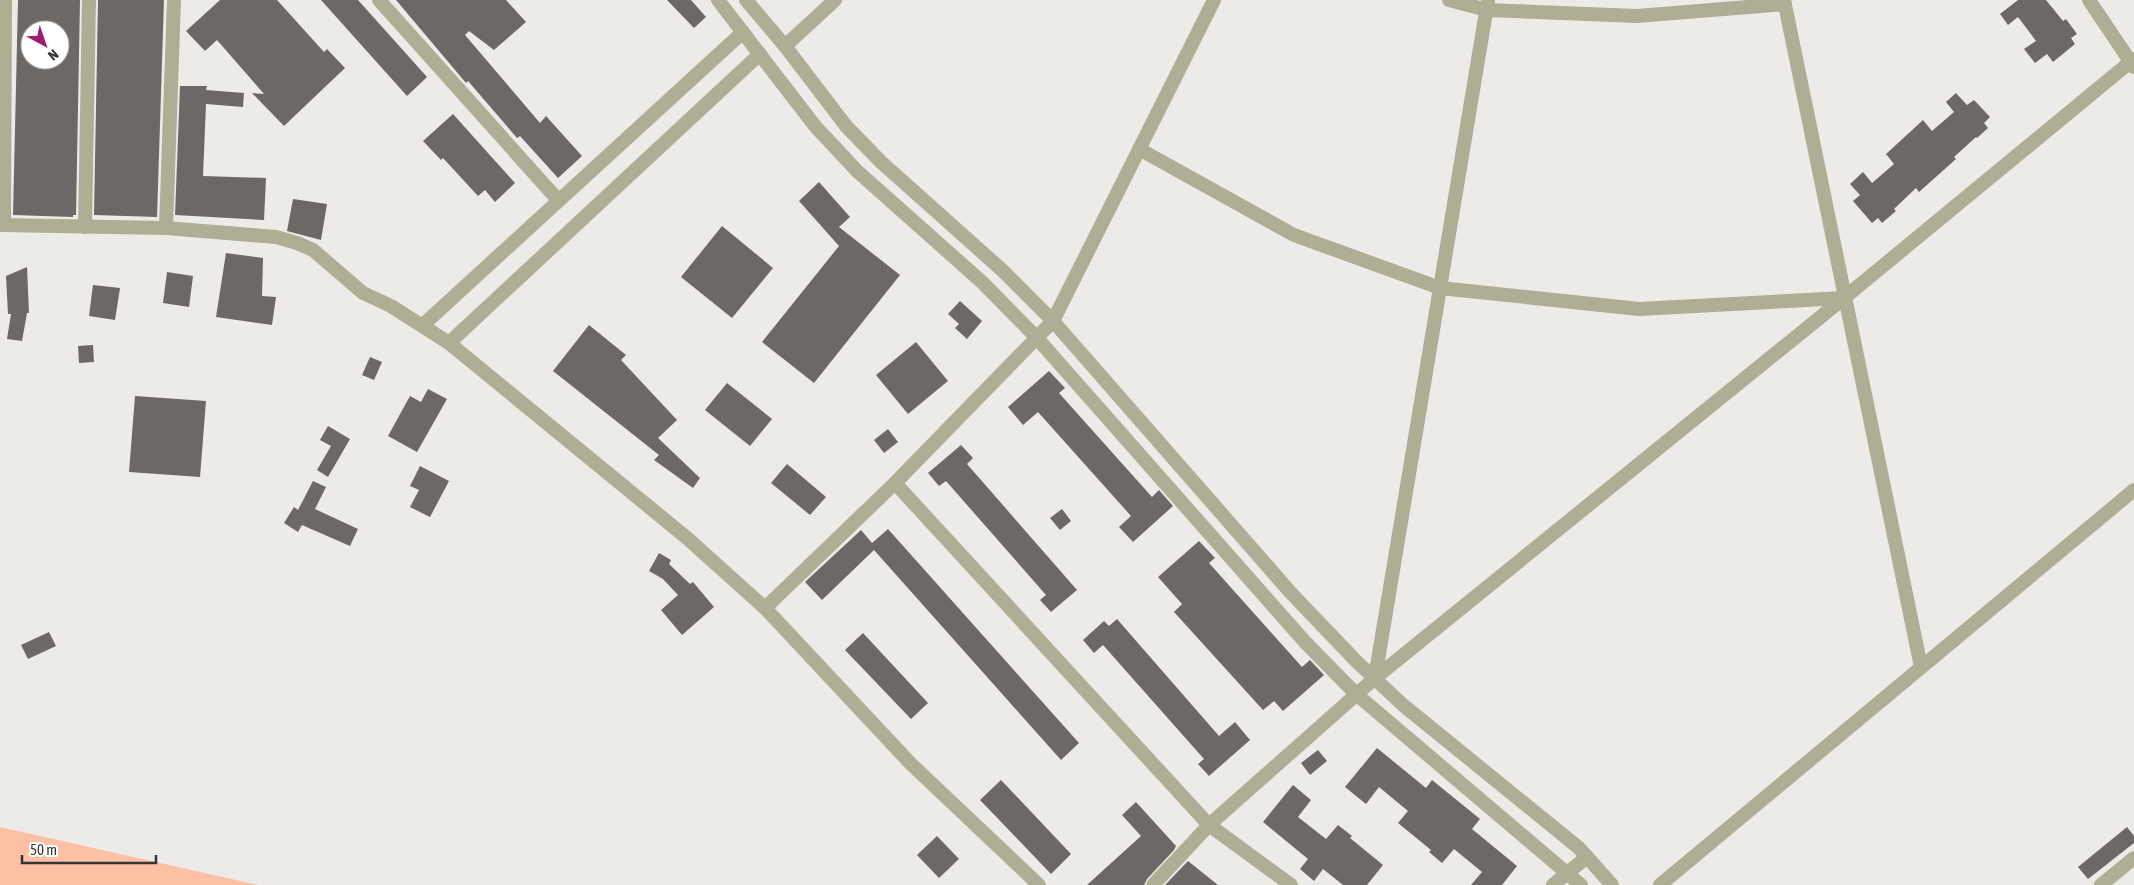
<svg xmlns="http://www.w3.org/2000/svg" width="2134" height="885" font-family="'Asap Condensed',sans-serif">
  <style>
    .green { fill: #fcc1a4 }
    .building { fill: #6b6866; fill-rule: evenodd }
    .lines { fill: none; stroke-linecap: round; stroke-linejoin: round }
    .minor { stroke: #adae93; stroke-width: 14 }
  </style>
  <rect width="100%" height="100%" fill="#edebe8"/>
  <path class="green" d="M0 827 258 885H0Z"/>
  <g class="building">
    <path d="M18 0H80L76 215H73V217L13 215ZM30 30H60V60H30Z"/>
    <path d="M98 0H164L157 217 94 215Z"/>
    <path d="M220 0H277L324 52 327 49 345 68 284 126 252 93 264 94 217 40 205 51 186 31Z"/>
    <path d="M321 0H358L427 77 407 96Z"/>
    <path d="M396 0H506L526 22 494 50 469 31 465 35 540 123 546 116 582 156 558 178 520 136 517 138 468 81 466 83Z"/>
    <path d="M667 0H691L706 17 694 28Z"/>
    <path d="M2018 0H2046L2063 21 2066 19 2077 34 2071 38 2075 44 2053 62 2047 54 2035 63 2024 49 2036 41 2018 17 2008 25 2000 14Z"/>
    <path d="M180 86H207L206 90 244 93 243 107 206 104 203 176 266 178 264 220 175 215Z"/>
    <path d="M1956 93 1967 105 1974 100 1990 117 1984 123 1988 128 1977 138 1976 137 1954 157 1956 159 1919 192 1916 188 1894 209 1896 211 1882 223 1878 218 1872 223 1853 201 1860 195 1850 184 1863 172 1872 183 1894 164 1886 154 1910 132 1923 120 1932 131 1954 112 1946 102Z"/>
    <path d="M453 114 515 183 495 202 485 190 478 196 443 158 441 160 423 141Z"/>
    <path d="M819 182 850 217 839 227 900 275 814 383 762 342 839 246 799 201Z"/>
    <path d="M293 199 327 204 321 240 287 231Z"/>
    <path d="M722 226 773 268 732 318 681 277Z"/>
    <path d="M226 253 263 258 262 296 276 297 272 325 216 317Z"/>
    <path d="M27 267 29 313H27L22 341 7 339 11 314H8L6 276Z"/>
    <path d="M167 272 193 276 189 307 163 303Z"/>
    <path d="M93 285 120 288 115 320 89 316Z"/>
    <path d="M960 301 982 321 967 339 955 328 959 324 948 314Z"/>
    <path d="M589 325 626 355 621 360 677 420 658 438 700 478 693 488 654 460 659 455 553 371Z"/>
    <path d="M916 342 948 381 908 414 876 375Z"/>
    <path d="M93 345 94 362 79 363 78 346Z"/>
    <path d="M370 357 382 362 374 380 362 375Z"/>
    <path d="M1049 371 1065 388 1059 393 1152 497 1159 490 1173 506 1133 542 1119 527 1131 516 1038 412 1023 425 1008 407Z"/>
    <path d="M727 383 772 419 750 446 705 410Z"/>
    <path d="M428 389 447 399 417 452 388 436 410 396 421 402Z"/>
    <path d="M135 396 206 401 200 477 129 472Z"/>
    <path d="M328 426 350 439 328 477 317 470 331 446 320 440Z"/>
    <path d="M888 429 898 442 884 453 874 440Z"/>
    <path d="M961 445 973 458 967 464 1077 590 1051 612 1040 600 1046 595 946 481 939 486 928 473Z"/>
    <path d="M787 464 826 497 810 515 771 483Z"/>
    <path d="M420 466 449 481 430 517 410 507 419 490 410 486Z"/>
    <path d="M313 481 326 487 315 509 358 529 350 546 302 525 298 532 284 523 294 507 298 510Z"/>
    <path d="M1062 509 1071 521 1060 530 1050 518Z"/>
    <path d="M888 529 1079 743 1061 760 874 550 822 600 805 582 861 530 872 543Z"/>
    <path d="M1199 541 1215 558 1209 563 1302 667 1310 660 1324 675 1283 711 1274 701 1263 710 1174 612 1182 604 1158 577Z"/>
    <path d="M659 553 671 560 669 564 690 584 693 582 714 607 682 635 661 610 678 595 663 579 649 571Z"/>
    <path d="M1117 619 1219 736 1235 722 1250 740 1209 776 1198 764 1204 759 1103 645 1094 653 1083 640 1104 621 1109 626Z"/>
    <path d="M49 632 56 646 28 659 21 645Z"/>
    <path d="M863 633 928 703 911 719 845 650Z"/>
    <path d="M1377 748 1426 788 1432 780 1480 819 1472 829 1517 866 1502 885H1471L1482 872 1454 849 1442 863 1429 852 1431 850 1398 823 1408 811 1379 787 1366 804 1345 787Z"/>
    <path d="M1318 750 1327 761 1310 775 1301 763Z"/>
    <path d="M1001 780 1071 854 1051 874 980 800Z"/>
    <path d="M1293 785 1311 800 1298 817 1326 839 1338 825 1352 836 1350 838 1383 865 1367 885H1343L1323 869 1314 881 1300 869 1308 859 1263 822Z"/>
    <path d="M1136 802 1176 846 1174 850 1147 879 1144 885H1087L1141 836 1122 815Z"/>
    <path d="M2127 827 2134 836V843L2088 879 2078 867Z"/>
    <path d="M937 836 959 859 939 878 917 855Z"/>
    <path d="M1188 861 1218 885H1165Z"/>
  </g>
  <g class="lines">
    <g class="minor">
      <path d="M379 0 558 200"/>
      <path d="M718 0 815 126 857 171 983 283 1036 337 1305 642 1356 694 1581 885"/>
      <path d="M746 0 785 46 846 126 881 162 1002 270 1053 321 1291 593 1357 662 1403 705 1579 848 1612 885"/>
      <path d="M1449 0 1487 10 1637 16 1785 4"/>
      <path d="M1784 0 1921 667"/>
      <path d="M2089 0 2134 67"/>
      <path d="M785 46 835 0"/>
      <path d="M1139 149 1294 235 1440 288 1639 309 1844 298"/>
      <path d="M0 225 166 228 276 237 297 243 313 250 363 293 391 306 449 343 687 538 765 608 911 764 1039 885"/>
      <path d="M4 225 5 0"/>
      <path d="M85 227 89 0"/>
      <path d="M166 228 174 0"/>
      <path d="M423 325 743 32"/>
      <path d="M449 343 760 54"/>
      <path d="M895 483 1209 825 1291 885"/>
      <path d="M765 608 895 483 1053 321 1214 0"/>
      <path d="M1375 678 1488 0"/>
      <path d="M1153 885 1209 825 1375 678 1844 298 2134 59"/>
      <path d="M1553 885 1587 857"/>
      <path d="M1660 885 2134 490"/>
      <path d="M2101 885 2134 858"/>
    </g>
  </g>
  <g transform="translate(45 45) rotate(140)"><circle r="24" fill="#ffffff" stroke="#aeaead"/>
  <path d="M0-4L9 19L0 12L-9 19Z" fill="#9e1e72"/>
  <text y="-8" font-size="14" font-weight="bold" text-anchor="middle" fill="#343432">N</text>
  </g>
  <path d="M22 855v8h134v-8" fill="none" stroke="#343432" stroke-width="2.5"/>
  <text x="30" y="855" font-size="15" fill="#343432" stroke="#ffffff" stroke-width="4" paint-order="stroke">50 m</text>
</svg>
